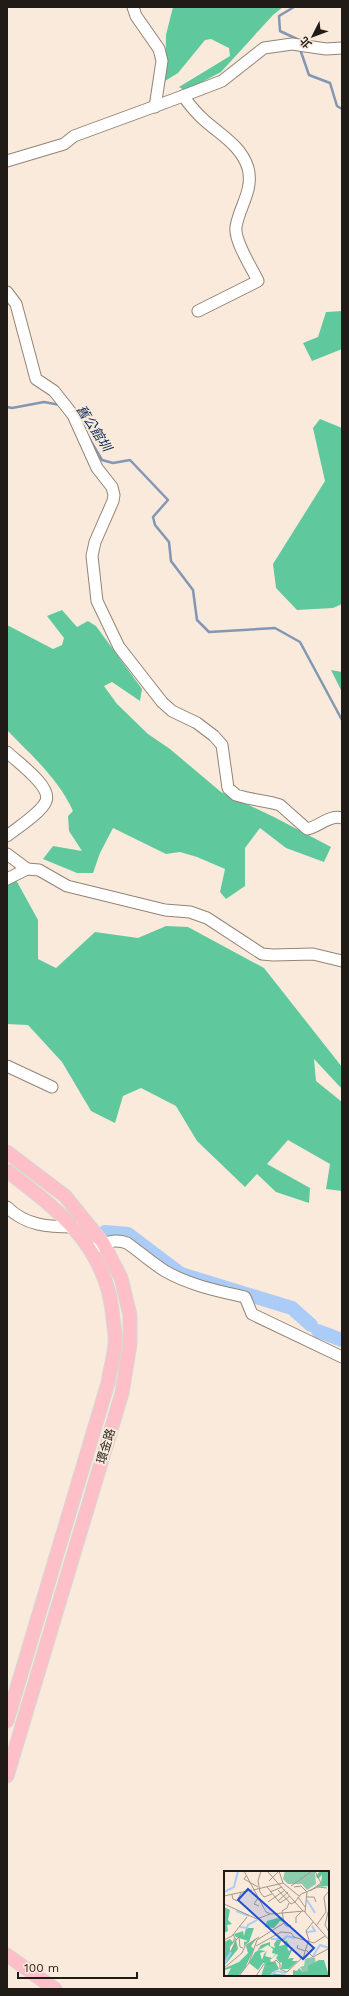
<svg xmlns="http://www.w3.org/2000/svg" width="349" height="1996" font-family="'Work Sans','Noto Sans TC',sans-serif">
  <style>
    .forest { fill: #5fc99d }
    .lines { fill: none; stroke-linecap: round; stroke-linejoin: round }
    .stream { stroke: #8297b4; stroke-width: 2.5 }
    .river { stroke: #acccf8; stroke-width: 14 }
    .minor-casing { stroke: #928476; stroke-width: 13 }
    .major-casing { stroke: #d7d6d5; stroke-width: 15 }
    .minor { stroke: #fff; stroke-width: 11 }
    .major { stroke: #febfc9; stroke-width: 13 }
    .labels { text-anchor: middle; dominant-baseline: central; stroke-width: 4; stroke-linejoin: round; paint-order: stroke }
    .street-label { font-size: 12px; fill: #201b16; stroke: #faeadb }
    .water-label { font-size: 13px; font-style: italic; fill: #072955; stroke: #faeadb }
    .inset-river { fill: none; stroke: #acccf8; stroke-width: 2 }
    .inset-road { fill: none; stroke: #a3978c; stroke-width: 1 }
    .view { fill: #1d4ed8; fill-opacity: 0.15; stroke: #1d4ed8; stroke-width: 2 }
    .inset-edge { fill: none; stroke: #201b16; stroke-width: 2 }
  </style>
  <rect width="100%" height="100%" fill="#faeadb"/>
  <g class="forest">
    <path d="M173 7H283L273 15 221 72 185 91 179 87 230 56 229 48 211 39 205 40 178 73 165 81 166 35Z"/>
    <path d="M342 311V349L312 361 303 343 318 337 326 312Z"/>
    <path d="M320 419 342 428V604L333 608 297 610 276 588 273 564 325 481 313 428Z"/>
    <path d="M62 610 77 627 88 621 96 626 142 689 140 701 112 682 104 686 117 704 148 734 170 749 221 792 274 817 331 847 324 862 286 848 260 828 245 848V886L226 899 220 892 225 869 197 857 180 852 166 854 113 828 100 853 93 873H77L43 859 53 846 82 851 69 831 68 816 73 811C58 778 31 755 7 730V625L53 649 62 645 64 638 47 616Z"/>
    <path d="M331 670 342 672V692Z"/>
    <path d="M15 878 38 920V959L56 968 95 932 138 938 166 926 188 927 264 968 342 1067V1089L314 1059 316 1081 342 1102V1191L326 1189 330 1164 288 1140 267 1164 310 1188 309 1203 276 1192 257 1174 245 1187 197 1141 176 1106 141 1088 123 1096 115 1123 91 1111 62 1062 28 1025 7 1024V884Z"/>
  </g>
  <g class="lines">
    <g class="stream">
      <path d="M294 7 279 16 280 31 297 39"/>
      <path d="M301 52 309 75 330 83 337 106 342 109"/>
      <path d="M7 407 12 408 44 402 60 405"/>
      <path d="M89 438 102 460 113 463 130 460 168 500 153 517 155 525 169 542 171 561 193 590 197 620 209 632 275 628 300 642 342 720"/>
    </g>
    <g class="river">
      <path d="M105 1232 128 1234 181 1274 292 1308 311 1325"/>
      <path d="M318 1331 342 1340"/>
    </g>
    <defs>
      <g id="minor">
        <path d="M133 7 136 16 159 49 162 61 155 107"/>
        <path d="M183 96 222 81 264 48 292 44 326 49 342 48"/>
        <path d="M7 161 64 144 74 136 183 96C189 104 195 112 203 119 219 134 241 145 248 168 254 190 239 207 236 227 234 241 252 268 258 281L198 311"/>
        <path d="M7 292 16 304 36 379 54 391 73 415 97 468 112 487 114 495 113 501 95 542 92 556 97 601 119 647 162 702 172 711 197 723 214 736 222 745 228 788 236 795 247 798 273 803 280 805 307 829C318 827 331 814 342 818"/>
        <path d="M7 752C17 762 52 786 46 801 42 812 17 828 7 836"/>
        <path d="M7 854 27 869"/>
        <path d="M7 879 27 869 39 870 67 886 165 910 190 912 207 918 262 954 273 955 313 954 342 961"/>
        <path d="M7 1066 52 1087"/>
        <path d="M7 1207C26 1226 49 1227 74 1227"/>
        <path d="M92 1250C103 1243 114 1238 127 1243 140 1252 152 1263 165 1271 189 1285 218 1291 245 1297L252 1314 342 1357"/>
      </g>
      <g id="major">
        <path d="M7 1152 65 1196 103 1243 121 1278 130 1315V1344L122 1393 7 1776"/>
        <path d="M7 1171C60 1211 108 1248 113 1319 114 1327 116 1336 115 1344 114 1357 110 1370 108 1383L7 1721"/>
        <path d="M7 1955 55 1989"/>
      </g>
    </defs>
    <use href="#minor" class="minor-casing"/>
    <use href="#major" class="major-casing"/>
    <use href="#minor" class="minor"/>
    <use href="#major" class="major"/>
  </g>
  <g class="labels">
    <g class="street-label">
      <text transform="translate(106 1446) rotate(-73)">環金路</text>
    </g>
    <g class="water-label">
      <text transform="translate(94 428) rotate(57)">舊公館圳</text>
    </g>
  </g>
  <g transform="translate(224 1871)">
    <rect width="105" height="105" fill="#faeadb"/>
    <path d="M61 0H91L92 13 83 19 78 13H64L59 8ZM88 86 91 87 92 93 81 104 76 96 80 95 81 88Z" fill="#8bccae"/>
    <path d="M96 0H105V15L92 16 97 13 98 4 94 8 92 5ZM0 36 6 39 4 49 8 53 3 54 4 60 0 62ZM57 46 60 51 56 50 50 57 41 56 43 50ZM22 57H30L25 71 20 75V71L24 70 12 66 10 63 19 60 20 65ZM10 66 11 70 6 76V81L12 69 14 78 0 95V71L6 68 9 71ZM33 67 27 75 30 78 21 97 14 105H3L7 97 1 99V97L15 91 24 82 22 75ZM54 67 58 68 55 75 60 74 62 69 66 75 63 77 65 80 69 77 64 88 56 92 52 87 54 84 53 83 46 89 48 92H39L34 99 25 92 31 81 36 79 42 80 36 82 38 89 40 83 43 80 41 85 48 87 52 83 48 82 49 78 44 74 33 80 37 74 46 71V75L51 77 50 73ZM67 87H70L68 90H74L65 98H57L58 90ZM95 89H100L105 105H69V99L73 100 75 97 79 101 84 100V95ZM51 90 55 98 47 102 63 104 37 105 41 93Z" fill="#5fc99d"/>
    <path class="inset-river" d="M0 21 10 16 14 0M83 29 91 42M12 40 25 45M16 56 23 57 24 54 33 49M83 61 91 60 88 55M47 68H60L63 65 71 67M89 85 96 74 105 77M0 93 7 81M46 105 52 100 62 102"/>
    <path class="inset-road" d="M20 0 42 41 47 43 80 40 105 69M37 0 34 10 36 21 40 26 48 23M43 0 79 40M22 5 20 8 34 16M45 10 55 0M59 12 75 25M67 15 88 0M43 16 56 32 66 25M70 16 77 15 83 21 81 41M29 19 59 12 55 0M54 19 67 33 71 31M86 20 97 12 91 0M46 21 58 16M8 24 9 28 13 30 17 22M0 25 28 19M74 26 81 36M83 26H90L92 31M34 27 30 33 35 35M54 30 64 21M44 31 61 19M71 31 77 23 94 16 103 17M0 33 33 48 46 43M104 41 101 54 105 61M60 52 62 55H67L62 52M72 52V46L77 41M92 55 102 41 100 26 105 20M9 63 12 69 15 66 16 76 19 77M0 69 8 65 23 46M74 74 73 77 81 80 85 69 82 60 89 51M32 75 57 61 67 62 70 66 90 72 101 65M82 79 89 86 104 78M7 81 12 69M0 97 18 82 21 75 35 66M15 105 25 92 33 69 60 52 58 40 63 37 65 32M32 105 40 93 49 92 52 89 56 93V98L63 101 80 85 81 80"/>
    <path class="view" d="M24 18 90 77 79 88 14 29Z"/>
    <rect width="105" height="105" class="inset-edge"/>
  </g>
  <rect width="349" height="1996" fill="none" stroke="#201b16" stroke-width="16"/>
  <g transform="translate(313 36) rotate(228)" stroke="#faeadb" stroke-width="3" paint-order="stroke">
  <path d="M0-3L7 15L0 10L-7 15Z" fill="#201b16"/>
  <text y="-6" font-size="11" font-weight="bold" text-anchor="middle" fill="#201b16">北</text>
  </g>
  <path d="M18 1972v6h119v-6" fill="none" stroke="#201b16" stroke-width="2"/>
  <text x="24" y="1972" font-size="12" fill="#201b16" stroke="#faeadb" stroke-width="3" paint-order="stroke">100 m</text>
</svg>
